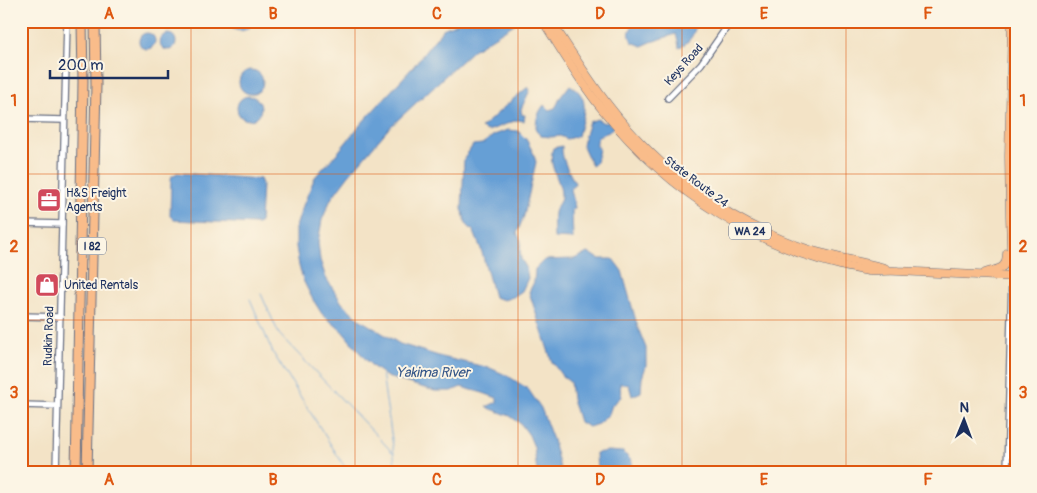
<svg xmlns="http://www.w3.org/2000/svg" width="1037" height="493" font-family="Pangolin,sans-serif">
  <style>
    .water { fill: #669fd5; stroke: #40679a }
    .lines { fill: none; stroke-linecap: round; stroke-linejoin: round }
    .stream { stroke: #669fd5; stroke-width: 1 }
    .minor-casing { stroke: #676e82; stroke-width: 8 }
    .major-casing { stroke: #676e82; stroke-width: 9 }
    .highway-casing { stroke: #676e82; stroke-width: 11 }
    .minor { stroke: #fff; stroke-width: 5.5 }
    .major { stroke: #f9bc8a; stroke-width: 8 }
    .highway { stroke: #f9bc8a; stroke-width: 9 }
    .grid { fill: none; stroke: #de5710; stroke-width: 1; stroke-opacity: 0.55 }
    .labels { text-anchor: middle; dominant-baseline: central; stroke-width: 4; stroke-linejoin: round; paint-order: stroke }
    .shield { fill: #fcf5e5; stroke: #5e6a86; stroke-width: 1 }
    .shield-label { font-size: 11px; font-weight: bold; fill: #1b2f5e }
    .street-label { font-size: 12px; fill: #1b2f5e; stroke: #fcf5e5 }
    .poi-label { font-size: 12px; fill: #1b2f5e; stroke: #fcf5e5; text-anchor: start }
    .water-label { font-size: 14px; font-style: italic; fill: #355688; stroke: #fcf5e5 }
    .neatline { fill: none; stroke: #de5710; stroke-width: 2 }
    .grid-label { font-size: 16px; text-anchor: middle; font-weight: bold; fill: #de5710 }
  </style>
  <rect width="100%" height="100%" fill="#fcf5e5"/>
  <filter id="ink" filterUnits="userSpaceOnUse"><feTurbulence type="fractalNoise" baseFrequency=".02" numOctaves="2"/><feDisplacementMap in="SourceGraphic" scale="10" xChannelSelector="R" yChannelSelector="G"/><feConvolveMatrix kernelMatrix="1 2 1 2 8 2 1 2 1" color-interpolation-filters="sRGB"/></filter>
  <filter id="wash" filterUnits="userSpaceOnUse"><feTurbulence type="fractalNoise" baseFrequency=".0096" numOctaves="4" result="noise"/><feDisplacementMap in="SourceGraphic" scale="20" xChannelSelector="R" yChannelSelector="G"/><feGaussianBlur stdDeviation="1.12" result="paint"/><feColorMatrix in="noise" values="0 0 0 0 0 0 0 0 0 0 0 0 0 0 0 0 0 1.4 0 .05"/><feComposite in="paint" operator="in"/></filter>
  <g filter="url(#wash)">
    <rect width="100%" height="100%" fill="#f3e3c6"/>
    <g class="water">
      <path d="M226 21H255C247 34 233 34 226 21Z"/>
      <path d="M461 21H519L473 50 389 128 348 176 331 199 322 220 318 242 320 260 326 278 342 303 359 319 400 344 442 357 490 368 508 376 528 389 541 408 553 440 561 472H537L534 447 529 435 521 424 510 416 486 407 497 402V398L483 393 461 387 452 391H435L387 377 372 366 361 354 342 331 322 314 312 298 303 280 299 266 296 247V227L302 208 315 177 339 151 360 125 413 67 443 29Z"/>
      <path d="M636 21H697C694 35 691 41 679 48L678 41 676 34 651 42 642 46 632 42C627 32 630 30 636 21Z"/>
      <circle cx="147" cy="41" r="8"/>
      <circle cx="168" cy="42" r="8"/>
      <circle cx="251" cy="82" r="12"/>
      <path d="M570 85C592 98 583 115 578 136L567 139 560 136 551 137 541 136 536 131C536 120 537 114 544 105L549 110 555 108 558 103 559 99Z"/>
      <path d="M528 87 530 90 521 109 522 115H525L524 121 517 120 488 131 481 128C497 114 511 100 528 87Z"/>
      <circle cx="249" cy="108" r="12"/>
      <path d="M597 119 604 123 608 122 613 127 609 132 598 136 596 145 599 149 596 163 592 166 582 144 589 122Z"/>
      <path d="M508 130 518 131 526 139 533 152 536 162 524 216 517 233 521 241 520 250 521 259 526 267 528 278 522 291 513 297 504 300 494 297 481 249 474 232 466 224 462 209 464 159 473 145 482 144 494 135Z"/>
      <path d="M562 146C561 159 569 172 575 183L571 189 575 208 572 210 573 239 554 238C554 230 553 221 554 213 555 206 561 204 561 195 561 179 547 167 553 148Z"/>
      <path d="M177 173 260 179 262 184 260 222 258 224H255L174 220 170 216 171 179 172 176Z"/>
      <path d="M588 253 600 259H613L622 271 638 328 646 348V366L642 378 641 392 632 396 629 385 620 383 621 397 612 405 609 414 598 424 589 427 579 422 572 399 570 382 562 376 552 362 529 292 534 282 535 269 544 260 574 259Z"/>
      <path d="M608 451 623 452 630 459 635 472H597L596 453Z"/>
    </g>
    <g class="lines">
      <g class="stream">
        <path d="M261 294 279 334 377 436"/>
        <path d="M250 299 273 353 348 472"/>
        <path d="M382 372C386 406 393 438 396 472"/>
        <path d="M380 439 393 453"/>
      </g>
    </g>
  </g>
  <g filter="url(#ink)">
    <g class="lines">
      <defs>
        <g id="minor">
          <path d="M668 98 701 64 731 21"/>
          <path d="M21 119 64 120"/>
          <path d="M21 223 62 224"/>
          <path d="M21 316 60 317"/>
          <path d="M21 405 57 406"/>
          <path d="M56 472 67 21"/>
          <path d="M1007 472 1012 277"/>
        </g>
        <g id="major">
          <path d="M543 21C562 51 580 82 602 109 669 193 762 253 868 271 878 272 888 270 898 271 938 273 977 275 1016 277"/>
          <path d="M551 21C570 50 588 79 609 106 660 172 728 222 807 249 833 257 859 261 885 268"/>
          <path d="M1012 21 1009 156 1010 216 1012 277"/>
          <path d="M985 273C999 268 1006 271 1007 253"/>
        </g>
        <g id="highway">
          <path d="M76 472 83 82 82 21"/>
          <path d="M87 472 96 85 95 21"/>
        </g>
      </defs>
      <use href="#minor" class="minor-casing"/>
      <use href="#major" class="major-casing"/>
      <use href="#highway" class="highway-casing"/>
      <use href="#minor" class="minor"/>
      <use href="#major" class="major"/>
      <use href="#highway" class="highway"/>
    </g>
  </g>
  <path class="grid" d="M191 21V472M355 21V472M518 21V472M682 21V472M846 21V472M21 174H1016M21 320H1016"/>
  <defs>
    <symbol id="office-square" viewBox="-11 -11 22 22"><rect x="-9" y="-9" width="18" height="18" rx="4" fill="#d1495b" stroke="#fcf5e5"/><path d="M-6-3h4V-5.5h4V-3h4V5H-6ZM-1-4.5V-3h2v-1.5ZM-6 0V1H6V0Z" fill="#fff"/></symbol>
    <symbol id="shop-square" viewBox="-11 -11 22 22"><rect x="-9" y="-9" width="18" height="18" rx="4" fill="#d1495b" stroke="#fcf5e5"/><path d="M-5-2.5h2.3a2.7 3.5 0 0 1 5.4 0H5L5.5 6h-11ZM-1.5-2.5h3a1.5 2.3 0 0 0-3 0Z" fill="#fff"/></symbol>
  </defs>
  <g fill-rule="evenodd">
    <use href="#office-square" x="35" y="186" width="28" height="28"/>
    <use href="#shop-square" x="33" y="271" width="28" height="28"/>
  </g>
  <g class="labels">
    <g class="shield">
      <rect x="729" y="222.5" width="42" height="17" rx="4"/>
      <rect x="78" y="237.5" width="28" height="17" rx="4"/>
    </g>
    <g class="shield-label">
      <text x="750" y="231">WA 24</text>
      <text x="92" y="246">I 82</text>
    </g>
    <g class="street-label">
      <text transform="translate(684 65) rotate(-48)">Keys Road</text>
      <text transform="translate(696 182) rotate(37)">State Route 24</text>
      <text transform="translate(49 336) rotate(-88)">Rudkin Road</text>
    </g>
    <g class="poi-label">
      <text x="66" y="193">H&amp;S Freight<tspan x="66" dy="14">Agents</tspan></text>
      <text x="64" y="285">United Rentals</text>
    </g>
    <g class="water-label">
      <text x="433" y="372">Yakima River</text>
    </g>
  </g>
  <rect width="1037" height="493" fill="none" stroke="#fcf5e5" stroke-width="55"/>
  <g transform="translate(964 420) rotate(1)" stroke="#fcf5e5" stroke-width="4" paint-order="stroke">
  <path d="M0-4L9 19L0 12L-9 19Z" fill="#1b2f5e"/>
  <text y="-8" font-size="14" font-weight="bold" text-anchor="middle" fill="#1b2f5e">N</text>
  </g>
  <path d="M50 70v8h118v-8" fill="none" stroke="#1b2f5e" stroke-width="2.5"/>
  <text x="58" y="70" font-size="15" fill="#1b2f5e" stroke="#fcf5e5" stroke-width="4" paint-order="stroke">200 m</text>
  <rect x="28" y="28" width="982" height="438" class="neatline"/>
  <g class="grid-label">
    <text x="109" y="19">A</text>
    <text x="273" y="19">B</text>
    <text x="437" y="19">C</text>
    <text x="600" y="19">D</text>
    <text x="764" y="19">E</text>
    <text x="928" y="19">F</text>
    <text x="14" y="106">1</text>
    <text x="1023" y="106">1</text>
    <text x="14" y="252">2</text>
    <text x="1023" y="252">2</text>
    <text x="14" y="398">3</text>
    <text x="1023" y="398">3</text>
    <text x="109" y="485">A</text>
    <text x="273" y="485">B</text>
    <text x="437" y="485">C</text>
    <text x="600" y="485">D</text>
    <text x="764" y="485">E</text>
    <text x="928" y="485">F</text>
  </g>
</svg>
